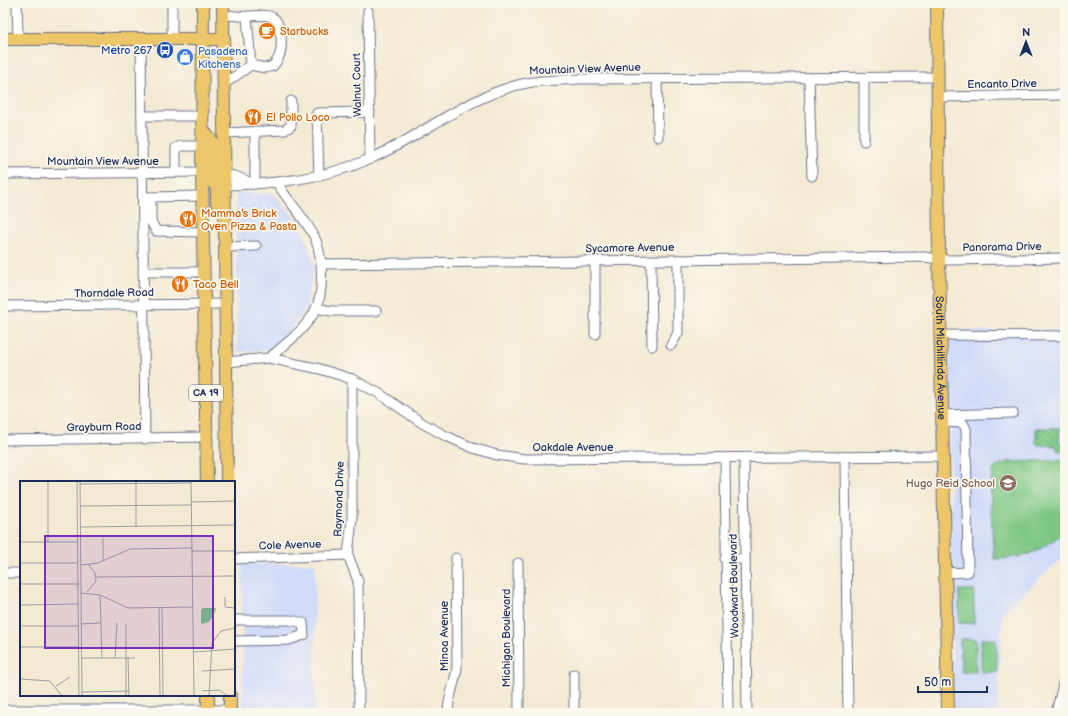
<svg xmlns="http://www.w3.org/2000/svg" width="1068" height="716" font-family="'Balsamiq Sans',sans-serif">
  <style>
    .built { fill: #d0daf9 }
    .grass { fill: url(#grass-dots); stroke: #4c7a70 }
    .pitch { fill: #7dc683; stroke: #4c7a70 }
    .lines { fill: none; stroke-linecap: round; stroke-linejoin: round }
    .minor-casing { stroke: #677087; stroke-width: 11 }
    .major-casing { stroke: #677087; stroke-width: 14 }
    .minor { stroke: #fff; stroke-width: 9 }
    .major { stroke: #ecc669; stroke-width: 12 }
    .labels { text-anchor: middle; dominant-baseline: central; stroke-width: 3.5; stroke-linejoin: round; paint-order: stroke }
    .shield { fill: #fbf7ec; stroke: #5e6b89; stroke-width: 1 }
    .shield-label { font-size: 10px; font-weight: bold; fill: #1b2f5e }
    .food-label { font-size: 11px; fill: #c56008; stroke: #fbf7ec; text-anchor: start }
    .transit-label { font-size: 11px; fill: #164399; stroke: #fbf7ec; text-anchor: end }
    .shop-label { font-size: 11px; fill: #366cbe; stroke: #fbf7ec; text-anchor: start }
    .street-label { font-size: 11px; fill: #1b2f5e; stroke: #fbf7ec }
    .education-label { font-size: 11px; fill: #785e54; stroke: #fbf7ec; text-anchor: end }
    .inset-road { fill: none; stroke: #9d9fa5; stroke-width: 1 }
    .view { fill: #7b2cbf; fill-opacity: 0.15; stroke: #7b2cbf; stroke-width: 2 }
    .inset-edge { fill: none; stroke: #1b2f5e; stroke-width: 2 }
  </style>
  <defs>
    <pattern id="grass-dots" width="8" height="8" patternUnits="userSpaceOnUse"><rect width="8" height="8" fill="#7dc683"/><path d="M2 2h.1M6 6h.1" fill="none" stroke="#66a16e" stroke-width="1.8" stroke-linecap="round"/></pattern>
  </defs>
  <rect width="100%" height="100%" fill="#fbf7ec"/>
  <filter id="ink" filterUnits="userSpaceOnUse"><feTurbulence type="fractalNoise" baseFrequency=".025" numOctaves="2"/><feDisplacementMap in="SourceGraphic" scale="8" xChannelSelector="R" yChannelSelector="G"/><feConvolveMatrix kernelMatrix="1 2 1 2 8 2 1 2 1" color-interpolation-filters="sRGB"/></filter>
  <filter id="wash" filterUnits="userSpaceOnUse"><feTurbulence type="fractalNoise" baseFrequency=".012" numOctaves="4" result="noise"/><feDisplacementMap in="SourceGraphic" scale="16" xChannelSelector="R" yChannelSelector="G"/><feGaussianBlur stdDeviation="0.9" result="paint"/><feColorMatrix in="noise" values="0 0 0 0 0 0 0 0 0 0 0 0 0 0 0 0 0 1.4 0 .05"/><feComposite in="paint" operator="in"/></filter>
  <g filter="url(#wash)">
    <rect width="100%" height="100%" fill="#f4ead4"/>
    <g class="built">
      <path d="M241 192 273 194 297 220 307 241 314 265 306 309 290 330 269 350 237 352 236 195Z"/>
      <path d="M1065 330V556L1003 612 997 713H953L949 331Z"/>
      <path d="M315 563V713H243L242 564Z"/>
    </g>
    <path class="grass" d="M1036 428H1060L1059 443 1065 444V451H1058L1056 446 1038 445 1036 443Z"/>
    <g class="pitch">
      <path d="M1065 460V531C1040 552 1027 558 994 559 993 544 988 482 993 471 995 465 1002 464 1008 462Z"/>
      <rect x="959" y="590" width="15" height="33"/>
      <path d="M960 639H976V672H961Z"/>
      <path d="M981 639H996L997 672H981Z"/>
    </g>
  </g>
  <g filter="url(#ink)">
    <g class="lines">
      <defs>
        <g id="minor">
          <path d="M17 3 18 38"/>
          <path d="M172 3V39"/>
          <path d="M368 11 370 159"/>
          <path d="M224 15C232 15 241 17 249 16 270 15 278 12 281 37 282 49 281 57 273 66L265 68 251 65 224 84"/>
          <path d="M247 17 251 65"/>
          <path d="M141 39 145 439"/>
          <path d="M809 78 812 176"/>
          <path d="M864 78V141"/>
          <path d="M657 79 658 137"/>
          <path d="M938 97 1065 95"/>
          <path d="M142 116H203"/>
          <path d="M255 131V184"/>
          <path d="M225 133 285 130 291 126V101"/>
          <path d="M176 172V148L181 146H202"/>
          <path d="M3 174 202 172"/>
          <path d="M224 175 235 176 254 184"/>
          <path d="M319 176 317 113 370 112"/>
          <path d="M225 185C275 184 323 179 370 159 420 137 461 101 514 86 535 80 558 80 580 79L938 77"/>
          <path d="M146 197 203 196"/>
          <path d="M151 197V221L156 231 203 232"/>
          <path d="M226 247 256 246"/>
          <path d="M651 260 652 346"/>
          <path d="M595 261V334"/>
          <path d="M322 264 924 257 948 260 1065 258"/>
          <path d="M143 272H205"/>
          <path d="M3 306 226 304"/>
          <path d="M316 308 331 311H376"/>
          <path d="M941 335 1065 336"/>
          <path d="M671 345 678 333V260"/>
          <path d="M269 358C285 345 303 331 314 313 325 293 323 255 314 236 304 217 288 201 277 183"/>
          <path d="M226 362 269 358 320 369 352 379 380 394 422 423 444 435 473 448 497 455 525 459 943 456"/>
          <path d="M352 379V519L348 555 358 581 359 713"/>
          <path d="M942 415 1013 413"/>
          <path d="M942 422 963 423 966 429 968 572 945 573"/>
          <path d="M3 440 206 437"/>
          <path d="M845 457 848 713"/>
          <path d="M744 458 747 713"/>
          <path d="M725 459 728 713"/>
          <path d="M234 559 348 555"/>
          <path d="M725 559H745"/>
          <path d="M518 563 519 713"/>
          <path d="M3 573H21"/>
          <path d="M234 620H290L303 623 304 635 289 640 234 641"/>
          <path d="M574 674V713"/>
          <path d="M3 710H230"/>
          <path d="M448 713C448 697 455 683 457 668L456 558"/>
          <path d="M1056 713 1065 676"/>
        </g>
        <g id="major">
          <path d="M203 3 202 172 207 482"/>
          <path d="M223 3 227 482"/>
          <path id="s1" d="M937 3 939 258 948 713"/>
          <path d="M3 39H224"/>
          <path d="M203 130 214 144V171L225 185"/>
          <path d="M202 172 217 187V203"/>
          <path d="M208 695V713"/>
          <path d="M230 695V713"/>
        </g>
      </defs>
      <use href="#minor" class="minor-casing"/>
      <use href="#major" class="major-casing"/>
      <use href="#minor" class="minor"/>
      <use href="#major" class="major"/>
    </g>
  </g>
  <defs>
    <symbol id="cafe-disc" viewBox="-11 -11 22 22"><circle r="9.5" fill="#e8710a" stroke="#fbf7ec"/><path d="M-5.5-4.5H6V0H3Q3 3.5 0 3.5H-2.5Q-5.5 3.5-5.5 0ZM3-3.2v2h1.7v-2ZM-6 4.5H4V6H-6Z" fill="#fff"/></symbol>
    <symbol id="bus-disc" viewBox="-11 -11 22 22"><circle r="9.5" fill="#1a4fb4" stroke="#fbf7ec"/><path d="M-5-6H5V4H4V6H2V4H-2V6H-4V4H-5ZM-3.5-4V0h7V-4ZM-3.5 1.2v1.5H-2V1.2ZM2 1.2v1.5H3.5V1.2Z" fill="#fff"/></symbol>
    <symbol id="shop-disc" viewBox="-11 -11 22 22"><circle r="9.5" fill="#3f7fe0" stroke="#fbf7ec"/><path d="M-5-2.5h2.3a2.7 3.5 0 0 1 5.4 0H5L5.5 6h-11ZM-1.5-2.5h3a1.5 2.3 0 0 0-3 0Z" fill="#fff"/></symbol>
    <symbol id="restaurant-disc" viewBox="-11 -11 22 22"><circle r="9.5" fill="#e8710a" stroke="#fbf7ec"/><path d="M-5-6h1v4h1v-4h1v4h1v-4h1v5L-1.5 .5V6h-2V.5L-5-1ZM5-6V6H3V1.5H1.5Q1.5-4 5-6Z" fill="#fff"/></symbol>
    <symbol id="school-disc" viewBox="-11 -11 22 22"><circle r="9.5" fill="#8d6e63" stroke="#fbf7ec"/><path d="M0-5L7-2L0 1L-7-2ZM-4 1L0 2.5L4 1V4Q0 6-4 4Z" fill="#fff"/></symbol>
  </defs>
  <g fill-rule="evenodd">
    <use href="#cafe-disc" x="257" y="21" width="20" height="20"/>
    <use href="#bus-disc" x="155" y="40" width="20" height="20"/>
    <use href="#shop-disc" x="175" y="47" width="20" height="20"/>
    <use href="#restaurant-disc" x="243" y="107" width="20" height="20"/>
    <use href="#restaurant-disc" x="178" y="209" width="20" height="20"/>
    <use href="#restaurant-disc" x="170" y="274" width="20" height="20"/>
    <use href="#school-disc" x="998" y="473" width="20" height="20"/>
  </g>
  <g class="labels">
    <rect class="shield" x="189" y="385" width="34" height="16" rx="3"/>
    <g class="shield-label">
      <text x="206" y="393">CA 19</text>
    </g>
    <g class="food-label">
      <text x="280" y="31">Starbucks</text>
      <text x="266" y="117">El Pollo Loco</text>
      <text x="201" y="213">Mamma's Brick<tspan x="201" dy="13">Oven Pizza &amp; Pasta</tspan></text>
      <text x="193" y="284">Taco Bell</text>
    </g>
    <g class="transit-label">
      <text x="152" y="50">Metro 267</text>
    </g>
    <g class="shop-label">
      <text x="198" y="51">Pasadena<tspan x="198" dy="13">Kitchens</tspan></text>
    </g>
    <g class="street-label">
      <text transform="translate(585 69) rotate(-2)">Mountain View Avenue</text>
      <text transform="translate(1002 84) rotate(-1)">Encanto Drive</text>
      <text transform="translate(357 85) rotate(-91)">Walnut Court</text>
      <text x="103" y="161">Mountain View Avenue</text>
      <text transform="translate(1002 247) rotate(-1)">Panorama Drive</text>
      <text transform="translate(630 248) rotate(-1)">Sycamore Avenue</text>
      <text transform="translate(114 293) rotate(-1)">Thorndale Road</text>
      <text stroke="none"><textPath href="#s1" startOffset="355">South Michillinda Avenue</textPath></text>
      <text transform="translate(104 427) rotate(-1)">Grayburn Road</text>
      <text x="573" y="447">Oakdale Avenue</text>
      <text transform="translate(339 499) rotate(-88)">Raymond Drive</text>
      <text transform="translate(290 545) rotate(-2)">Cole Avenue</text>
      <text transform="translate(734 586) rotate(-91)">Woodward Boulevard</text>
      <text transform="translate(444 636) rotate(-90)">Minoa Avenue</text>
      <text transform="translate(506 638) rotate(-90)">Michigan Boulevard</text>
    </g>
    <g class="education-label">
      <text x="995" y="483">Hugo Reid School</text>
    </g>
  </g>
  <g transform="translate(20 481)">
    <rect width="215" height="215" fill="#f4ead4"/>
    <path d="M183 127H196L195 131 189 141 181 143V129Z" fill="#7dc683"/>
    <path class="inset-road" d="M28 0V61M57 0 59 215M60 0 62 215M116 0V45M171 0 174 215M60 3 171 2M171 21 215 20M60 25 171 24M60 46 215 44M83 57V80M0 61H58M172 70H215M0 82H57M61 84 78 82 110 68 172 67M76 96 215 95M0 103H59M67 111 76 100 75 92 69 84M61 112 80 114 108 127 173 126M80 114 82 177M205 116V126L215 127M0 124 58 123M139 127 140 215M142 127 143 215M61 143 80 142M0 145H58M0 166H59M174 171 215 168M108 176 109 215M61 177H115M95 177 97 142M182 190 215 188M0 198 30 200 42 215M36 205 50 196M182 210 199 209 208 215M62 211 109 210M106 215V143M189 215 192 162 201 150 215 147"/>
    <path class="view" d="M25 55H193V167H25Z"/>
    <rect width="215" height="215" class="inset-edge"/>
  </g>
  <rect width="1068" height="716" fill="none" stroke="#fbf7ec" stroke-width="16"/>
  <g transform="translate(1026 42)" stroke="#fbf7ec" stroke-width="3" paint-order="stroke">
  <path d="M0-3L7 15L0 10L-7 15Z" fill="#1b2f5e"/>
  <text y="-6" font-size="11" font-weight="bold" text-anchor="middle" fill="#1b2f5e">N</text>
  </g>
  <path d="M918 686v6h69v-6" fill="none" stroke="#1b2f5e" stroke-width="2"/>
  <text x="924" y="686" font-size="12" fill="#1b2f5e" stroke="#fbf7ec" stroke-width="3" paint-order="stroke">50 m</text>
</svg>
